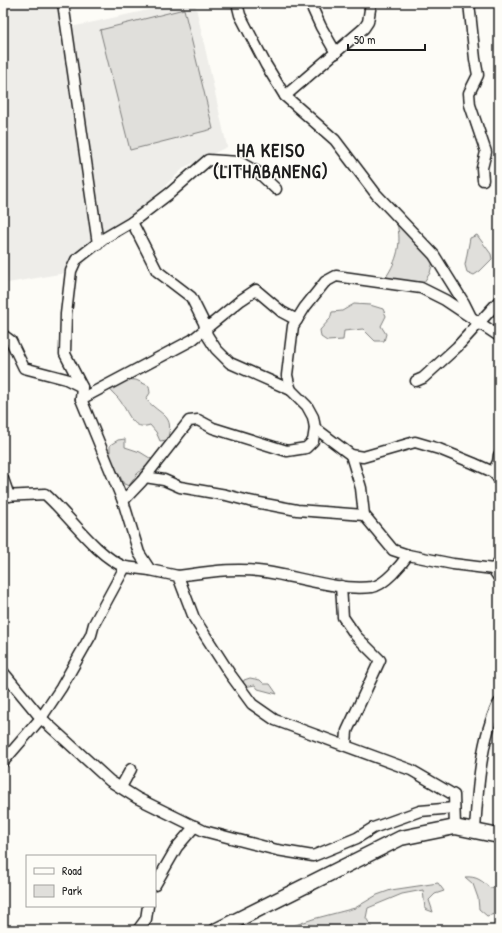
<svg xmlns="http://www.w3.org/2000/svg" width="502" height="933" font-family="'Patrick Hand',sans-serif">
  <style>
    .built { fill: #eeede9 }
    .green { fill: #e0dfdb; stroke: #7e7e7c }
    .lines { fill: none; stroke-linecap: round; stroke-linejoin: round }
    .street-casing { stroke: #1c1c1c; stroke-width: 13 }
    .secondary-casing { stroke: #1c1c1c; stroke-width: 17 }
    .street { stroke: #fdfcf7; stroke-width: 10 }
    .secondary { stroke: #fdfcf7; stroke-width: 14 }
    .labels { text-anchor: middle; dominant-baseline: central; stroke-width: 3; stroke-linejoin: round; paint-order: stroke }
    .district-label { font-size: 18px; font-weight: bold; letter-spacing: 1px; fill: #1c1c1c; stroke: #fdfcf7 }
  </style>
  <rect width="100%" height="100%" fill="#fdfcf7"/>
  <filter id="ink" filterUnits="userSpaceOnUse"><feTurbulence type="fractalNoise" baseFrequency=".025" numOctaves="2"/><feDisplacementMap in="SourceGraphic" scale="8" xChannelSelector="R" yChannelSelector="G"/><feConvolveMatrix kernelMatrix="1 2 1 2 8 2 1 2 1" color-interpolation-filters="sRGB"/></filter>
  <g filter="url(#ink)">
    <path class="built" d="M20 3H57L62 29 180 3H195L227 147 185 167 135 214 90 241 73 255 66 264 65 273 8 283 3 235V8Z"/>
    <g class="green">
      <path d="M184 9 213 129 130 150 100 30Z"/>
      <path d="M397 224 401 225 433 261 430 273 424 282 418 284 386 277C397 261 402 243 397 224Z"/>
      <path d="M477 235 491 254 492 259 480 271 474 275 467 272 465 265 470 238Z"/>
      <path d="M354 304 370 305 383 309 386 316 381 326 386 334 384 341H375L363 329 344 331 343 340 327 341 321 337 320 330 330 319 332 312 342 311Z"/>
      <path d="M124 379 136 380 149 386 150 393 146 399C160 416 176 414 167 440L160 441 156 432 150 425C133 431 129 414 121 402 118 397 113 394 109 388Z"/>
      <path d="M125 439V447L140 452 153 460 137 474 129 486 124 484 114 465 110 456V445L118 440Z"/>
      <path d="M250 678 260 680 264 684H270L277 694 258 689 255 685 244 687 243 684 244 680Z"/>
      <path d="M465 877C477 876 482 881 490 888L499 887V913L487 916 479 909 478 898 473 884Z"/>
      <path d="M438 883 444 891 435 894 429 900 433 912 425 909 423 890 402 894 368 908 366 918 374 930H281L313 919 355 908 377 895 391 890Z"/>
    </g>
    <g class="lines">
      <defs>
        <g id="street">
          <path d="M63 3 98 244"/>
          <path d="M237 3 240 15 266 65 285 96 335 140 376 194 434 255 464 303 470 315"/>
          <path d="M310 3 321 27 336 53"/>
          <path d="M469 3 475 59 478 75 469 93 470 105 486 152 482 168 483 180"/>
          <path d="M285 96 364 28 368 22 371 3"/>
          <path d="M276 189 259 173 239 162 208 160 170 193 132 222 103 239 76 260 71 271 66 314 65 354 82 387 81 399 123 501 139 553 150 570 178 576 194 618 230 674 252 704 275 720 411 770 454 795 455 827"/>
          <path d="M132 222 157 271 191 297 204 323 207 335 216 349 230 363 291 390"/>
          <path d="M3 335 11 341 24 368 66 379 82 387"/>
          <path d="M499 336 445 300 421 288 336 276 325 282 305 307 293 326 287 375 289 384 291 390 307 406 313 417 315 428 351 455 363 457 415 442 439 449 473 463 493 472 499 479"/>
          <path d="M416 381 423 378 457 347 499 301"/>
          <path d="M81 399 192 340 241 300 256 290 282 312 297 320"/>
          <path d="M351 455 361 488 364 515 393 550 408 555 453 564 493 569 499 563"/>
          <path d="M493 472 498 462 499 455"/>
          <path d="M145 477 164 480 180 487 226 495 249 501 297 510 364 515"/>
          <path d="M3 479 9 496"/>
          <path d="M3 496 45 494C69 515 96 556 125 567"/>
          <path d="M123 501 142 481 189 421 198 420 213 428 287 451 306 448 313 441 315 428"/>
          <path d="M493 569 499 578"/>
          <path d="M178 576C208 572 236 567 266 572 299 577 339 591 372 587 385 585 401 565 408 555"/>
          <path d="M341 586 343 617 356 636 380 660 347 731 346 745"/>
          <path d="M3 672 41 718 110 781 137 798 204 831 277 850 313 856 357 838 373 828 420 811 454 808"/>
          <path d="M3 762 41 718 61 688 91 635 94 624 125 567 150 570"/>
          <path d="M121 787 131 769"/>
          <path d="M475 831C477 795 481 734 499 703"/>
          <path d="M155 885 177 847 195 826"/>
          <path d="M138 930 146 919 148 906"/>
        </g>
        <path id="secondary" d="M217 930 401 838 455 827 499 836"/>
      </defs>
      <use href="#street" class="street-casing"/>
      <use href="#secondary" class="secondary-casing"/>
      <use href="#street" class="street"/>
      <use href="#secondary" class="secondary"/>
    </g>
  </g>
  <g class="labels">
    <g class="district-label">
      <text x="271" y="150">HA KEISO<tspan x="271" dy="21">(LITHABANENG)</tspan></text>
    </g>
  </g>
  <rect width="502" height="933" fill="none" stroke="#fdfcf7" stroke-width="16"/>
  <rect x="8" y="8" width="486" height="917" fill="none" stroke="#1c1c1c" stroke-width="1.5" filter="url(#ink)"/>
  <rect x="26" y="855" width="130" height="52" fill="#fdfcf7" stroke="#a3a29f"/>
  <rect x="34" y="868" width="20" height="6" fill="#fdfcf7" stroke="#a3a29f"/>
  <text x="62" y="875" font-size="12" fill="#1c1c1c">Road</text>
  <rect x="34" y="885" width="20" height="12" fill="#e0dfdb" stroke="#a3a29f"/>
  <text x="62" y="895" font-size="12" fill="#1c1c1c">Park</text>
  <path d="M348 44v6h77v-6" fill="none" stroke="#1c1c1c" stroke-width="2"/>
  <text x="354" y="44" font-size="12" fill="#1c1c1c" stroke="#fdfcf7" stroke-width="3" paint-order="stroke">50 m</text>
</svg>
